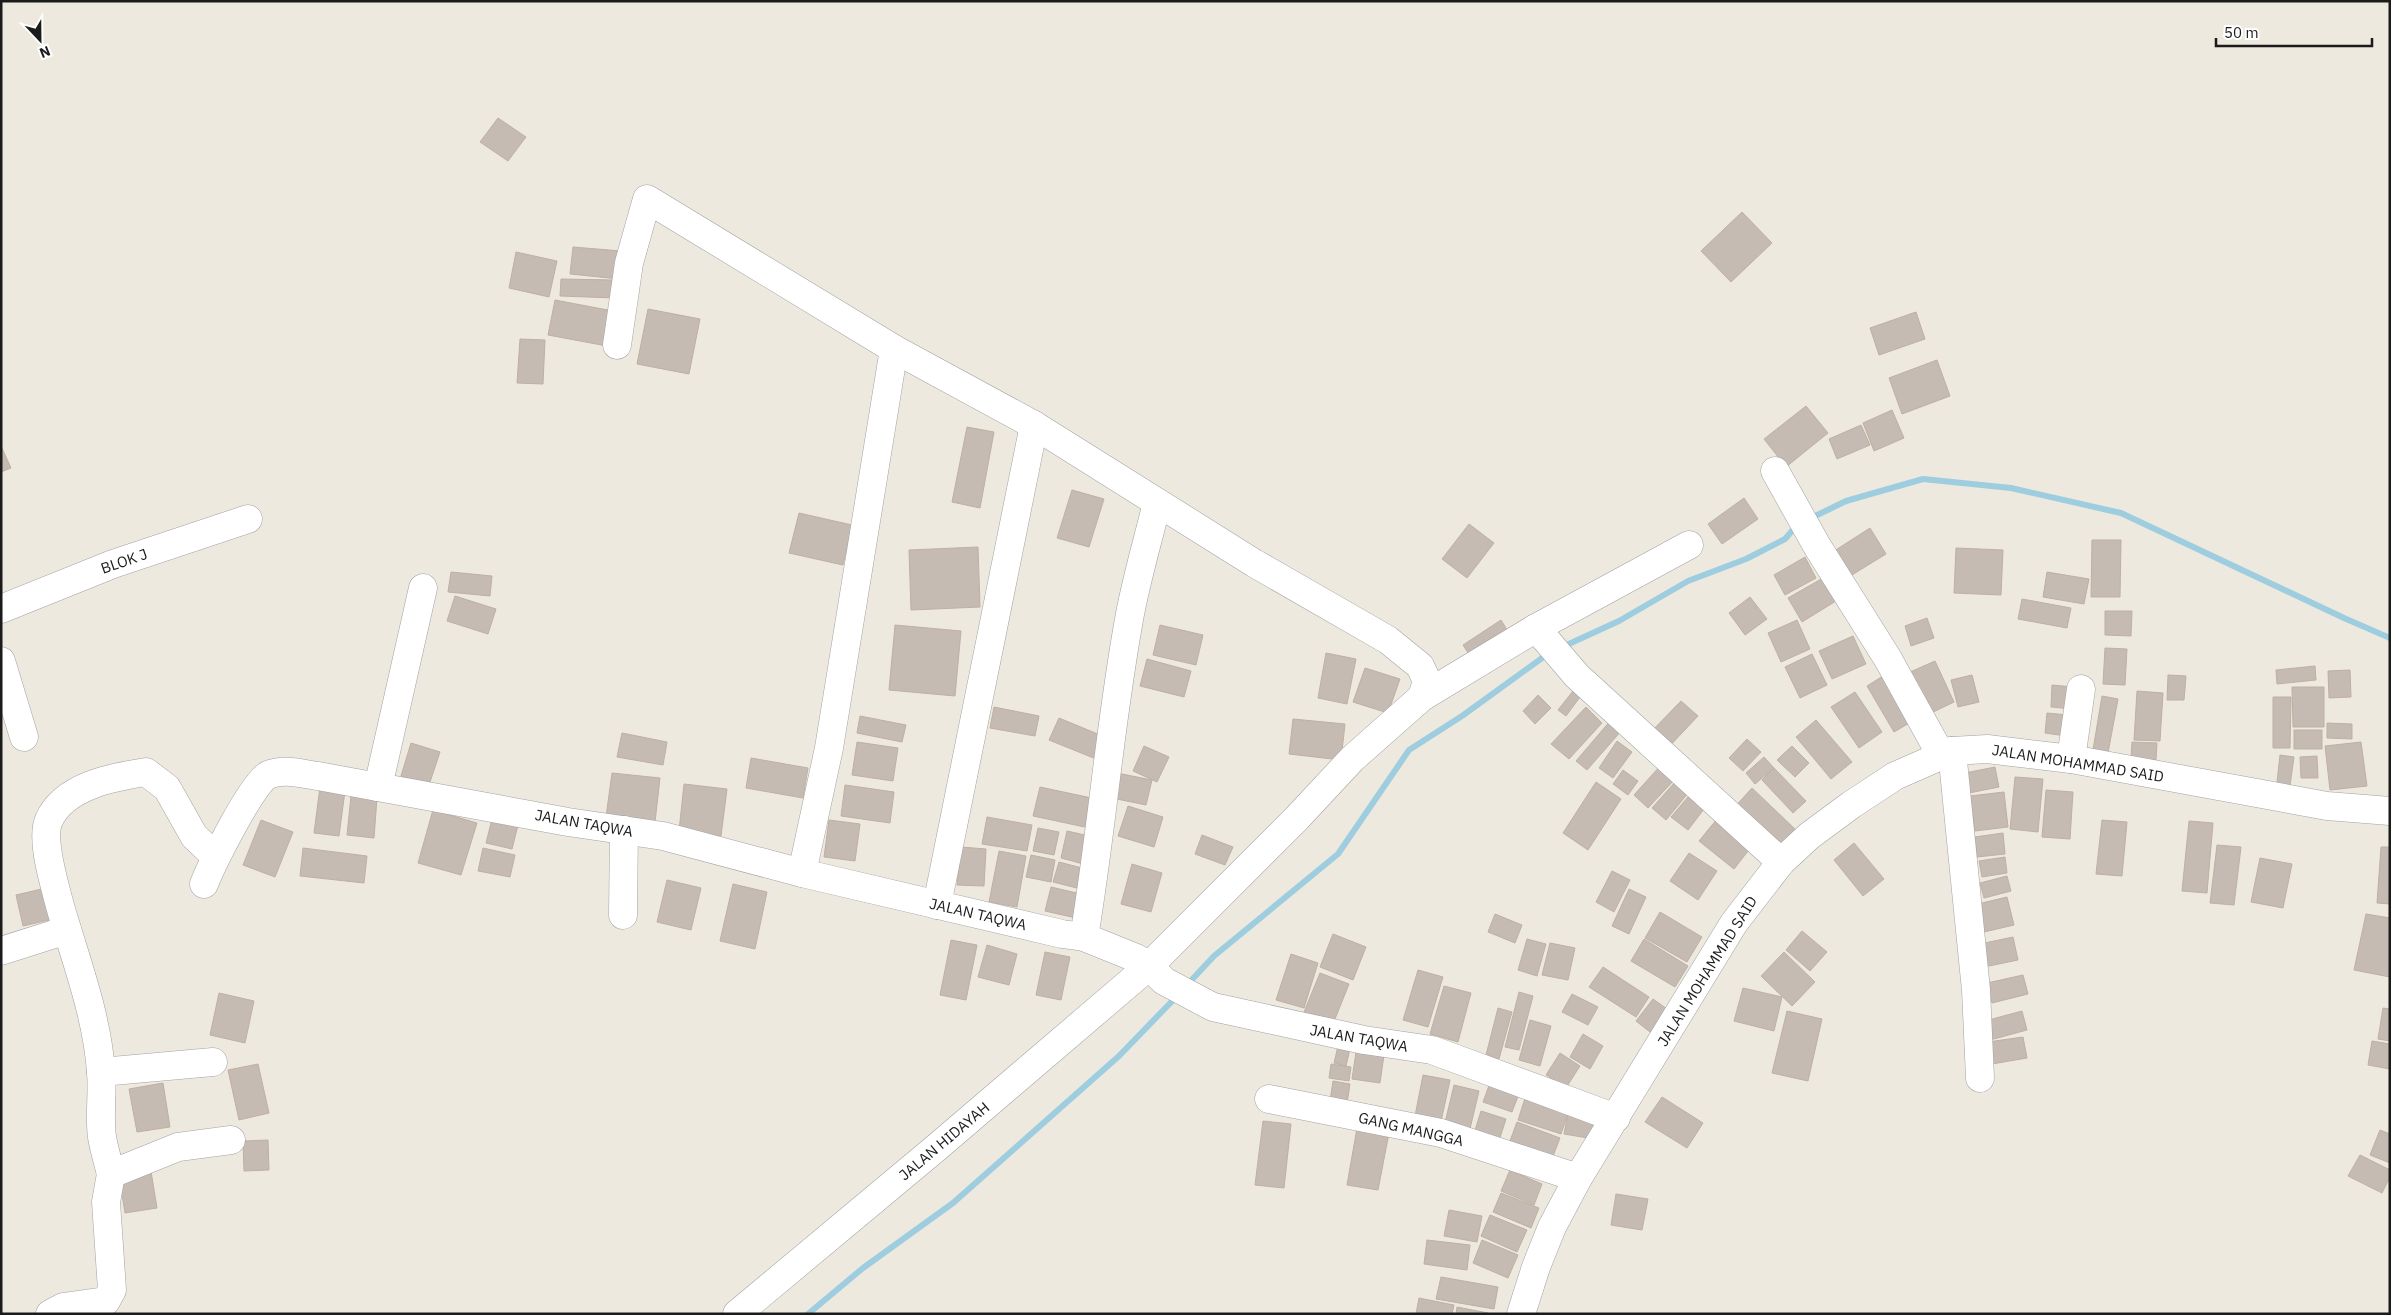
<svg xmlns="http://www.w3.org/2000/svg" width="2391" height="1315" font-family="'IBM Plex Sans',sans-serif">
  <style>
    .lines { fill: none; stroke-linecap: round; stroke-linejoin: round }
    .stream { stroke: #9dcdde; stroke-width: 6 }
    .building { fill: #c5bbb3; stroke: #bfb0a1 }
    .minor-casing { stroke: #a2a2a2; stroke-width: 29 }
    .minor { stroke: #fff; stroke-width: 28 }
    .labels { text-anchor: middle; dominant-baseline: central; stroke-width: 5; stroke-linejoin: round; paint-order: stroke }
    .street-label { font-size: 15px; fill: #1b1b1b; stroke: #fff }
  </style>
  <rect width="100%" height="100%" fill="#ede9df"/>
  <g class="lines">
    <g class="stream">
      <path d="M1809 519 1846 501 1923 479 2011 488 2121 513 2344 618 2390 638"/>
      <path d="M1560 648 1619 621 1688 581 1746 559 1785 539 1798 524"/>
      <path d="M1186 986 1214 956 1338 854 1409 750 1462 716 1549 653"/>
      <path d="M808 1314 863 1268 953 1203 1119 1056 1178 995"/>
    </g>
  </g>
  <g class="building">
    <path d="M498 118 526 137 508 161 480 142Z"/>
    <path d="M1742 212 1772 243 1731 282 1701 251Z"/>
    <path d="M573 247 621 251 619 279 570 274Z"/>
    <path d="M516 252 557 261 549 297 509 288Z"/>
    <path d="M561 279 615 280 614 298 560 296Z"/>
    <path d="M555 300 613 311 607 346 548 335Z"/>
    <path d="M648 309 700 319 689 374 637 364Z"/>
    <path d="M1916 312 1925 339 1879 355 1870 328Z"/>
    <path d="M520 339 545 340 543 384 517 383Z"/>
    <path d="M1937 360 1950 396 1902 414 1889 378Z"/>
    <path d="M1806 406 1828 433 1786 467 1764 439Z"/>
    <path d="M1892 410 1904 438 1874 451 1863 423Z"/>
    <path d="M1861 425 1870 445 1837 459 1829 439Z"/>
    <path d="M967 427 994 432 980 508 952 502Z"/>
    <path d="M1 446 11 468 1 472Z"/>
    <path d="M1072 490 1104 499 1089 547 1057 538Z"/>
    <path d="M1744 498 1758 519 1722 544 1708 524Z"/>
    <path d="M799 513 852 525 843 565 789 553Z"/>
    <path d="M1469 524 1494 543 1467 578 1442 559Z"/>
    <path d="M1870 528 1886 554 1847 578 1831 553Z"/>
    <path d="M2092 540H2121L2120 597H2091Z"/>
    <path d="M978 547 980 607 911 610 909 550Z"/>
    <path d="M1956 548 2003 550 2001 595 1954 593Z"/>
    <path d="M1805 557 1816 578 1785 595 1774 575Z"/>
    <path d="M451 572 492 576 490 596 448 592Z"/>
    <path d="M2047 572 2089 579 2084 604 2043 597Z"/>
    <path d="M1823 578 1836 601 1802 622 1788 598Z"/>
    <path d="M455 596 496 609 488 634 447 621Z"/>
    <path d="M1750 597 1767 619 1745 635 1729 613Z"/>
    <path d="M2022 599 2071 608 2067 628 2018 619Z"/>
    <path d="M2105 611H2132L2131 636 2105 635Z"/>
    <path d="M1927 618 1934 638 1911 646 1905 626Z"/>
    <path d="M1501 620 1512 638 1474 662 1463 645Z"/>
    <path d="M1797 620 1810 649 1781 662 1768 633Z"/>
    <path d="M895 625 961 631 955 696 889 690Z"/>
    <path d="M1160 625 1203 635 1196 665 1153 655Z"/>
    <path d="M1853 636 1866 664 1832 679 1819 651Z"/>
    <path d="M2105 648 2127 649 2125 685 2103 684Z"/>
    <path d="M1326 653 1356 659 1347 704 1318 698Z"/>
    <path d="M1812 654 1827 685 1800 698 1785 667Z"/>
    <path d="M1147 659 1191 671 1184 697 1140 686Z"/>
    <path d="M1935 661 1954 702 1927 715 1908 673Z"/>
    <path d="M2315 666 2316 680 2277 684 2276 670Z"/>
    <path d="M1365 668 1400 679 1388 713 1353 702Z"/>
    <path d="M2350 670 2351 697 2329 698 2328 671Z"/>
    <path d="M1972 675 1979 702 1958 707 1951 680Z"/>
    <path d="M2168 675 2186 676 2184 700H2167Z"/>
    <path d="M1883 676 1911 722 1894 732 1867 686Z"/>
    <path d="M2052 685 2074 687 2072 709 2051 707Z"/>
    <path d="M2292 687H2324V727H2293Z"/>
    <path d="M1573 691 1580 697 1566 716 1558 710Z"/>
    <path d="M2137 691 2163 693 2160 741 2134 740Z"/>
    <path d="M1855 692 1882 732 1859 748 1831 707Z"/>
    <path d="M1538 695 1551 708 1535 724 1523 711Z"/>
    <path d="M2102 696 2118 699 2108 753 2093 750Z"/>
    <path d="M2273 697H2291L2290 748H2273Z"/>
    <path d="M1681 701 1698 716 1665 751 1648 735Z"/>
    <path d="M994 707 1039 716 1035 736 990 728Z"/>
    <path d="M1586 707 1602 723 1569 759 1551 744Z"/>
    <path d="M2047 713 2068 715 2066 736 2045 733Z"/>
    <path d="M860 716 906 725 902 742 857 733Z"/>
    <path d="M1059 718 1105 737 1096 759 1049 740Z"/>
    <path d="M1293 719 1345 724 1341 760 1289 754Z"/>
    <path d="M1611 720 1622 730 1587 770 1576 761Z"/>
    <path d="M1816 720 1852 762 1831 779 1796 737Z"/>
    <path d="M2327 723 2352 724V739L2327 738Z"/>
    <rect x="2294" y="730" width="28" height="19"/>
    <path d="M622 733 667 742 663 765 617 757Z"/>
    <path d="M1747 739 1761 752 1743 771 1729 758Z"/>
    <path d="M1617 741 1632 752 1613 778 1599 768Z"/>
    <path d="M857 742 898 748 893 781 852 775Z"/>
    <path d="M2132 742 2157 743 2156 760 2131 758Z"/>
    <path d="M2361 742 2367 786 2330 790 2325 746Z"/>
    <path d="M411 743 440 752 429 785 401 776Z"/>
    <path d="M1144 746 1169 757 1157 782 1133 771Z"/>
    <path d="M1792 746 1809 763 1795 777 1777 760Z"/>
    <path d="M2280 755 2294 757 2289 793 2276 791Z"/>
    <path d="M2317 756 2318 778H2301L2300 757Z"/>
    <path d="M1764 757 1774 768 1755 784 1746 773Z"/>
    <path d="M751 758 808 768 803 798 746 788Z"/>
    <path d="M1661 765 1676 778 1648 808 1634 795Z"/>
    <path d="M1995 767 1999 787 1969 793 1965 773Z"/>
    <path d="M1774 768 1806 801 1793 813 1762 780Z"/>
    <path d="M1623 770 1638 781 1628 795 1613 784Z"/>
    <path d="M612 773 660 778 655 822 606 817Z"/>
    <path d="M1117 773 1152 780 1146 805 1112 798Z"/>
    <path d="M2015 777 2043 779 2038 832 2010 829Z"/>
    <path d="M1676 781 1689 792 1666 820 1652 808Z"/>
    <path d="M1596 782 1621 799 1588 850 1563 833Z"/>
    <path d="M684 784 727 789 721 836 679 831Z"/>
    <path d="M845 785 894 792 890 823 841 816Z"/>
    <path d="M320 787 345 791 339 836 314 833Z"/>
    <path d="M1040 787 1101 800 1094 829 1033 816Z"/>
    <path d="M1752 788 1796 830 1777 850 1733 809Z"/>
    <path d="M2046 790 2073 792 2070 839 2042 837Z"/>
    <path d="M2004 792 2008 827 1975 831 1970 796Z"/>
    <path d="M351 796 377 798 374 838 347 835Z"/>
    <path d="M1688 797 1704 809 1688 830 1671 817Z"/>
    <path d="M1128 806 1163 817 1154 847 1118 836Z"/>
    <path d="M433 810 477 823 461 875 418 863Z"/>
    <path d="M987 817 1032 825 1027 851 982 844Z"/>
    <path d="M492 819 518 825 512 849 486 843Z"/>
    <path d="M1717 819 1752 846 1734 869 1699 841Z"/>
    <path d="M261 820 293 832 275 877 243 865Z"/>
    <path d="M829 820 860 824 855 861 824 857Z"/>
    <path d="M2102 820 2127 822 2122 876 2096 874Z"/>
    <path d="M2189 821 2213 823 2207 893 2182 891Z"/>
    <path d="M1038 828 1059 832 1054 855 1033 851Z"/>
    <path d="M1067 831 1094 837 1087 865 1061 858Z"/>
    <path d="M2003 833 2005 854 1977 857 1975 837Z"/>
    <path d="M1202 835 1233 847 1225 865 1195 854Z"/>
    <path d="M1854 843 1884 879 1863 896 1834 860Z"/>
    <path d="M2217 845 2241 847 2234 905 2210 903Z"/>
    <path d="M961 847 986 849 984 886 957 885Z"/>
    <path d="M2381 847H2390V904L2377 903Z"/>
    <path d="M303 848 367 856 364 883 300 876Z"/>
    <path d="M483 848 515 855 510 877 478 871Z"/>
    <path d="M999 851 1026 856 1017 907 989 902Z"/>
    <path d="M1689 853 1717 871 1698 900 1670 881Z"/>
    <path d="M1031 855 1055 860 1051 882 1026 877Z"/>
    <path d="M2005 857 2007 873 1982 877 1979 861Z"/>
    <path d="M2260 858 2292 864 2283 908 2251 902Z"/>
    <path d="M1059 862 1086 869 1081 889 1053 882Z"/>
    <path d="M1132 864 1162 873 1151 912 1121 904Z"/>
    <path d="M1612 871 1630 880 1614 912 1596 902Z"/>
    <path d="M2007 876 2011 891 1984 898 1980 883Z"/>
    <path d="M667 880 701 888 691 930 657 922Z"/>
    <path d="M733 884 767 892 755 949 720 941Z"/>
    <path d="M1051 887 1081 894 1076 918 1045 911Z"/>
    <path d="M46 888 53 919 23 926 16 895Z"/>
    <path d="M1629 889 1646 897 1629 934 1612 926Z"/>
    <path d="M2007 897 2014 925 1984 932 1978 904Z"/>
    <path d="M1660 912 1702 937 1687 962 1645 938Z"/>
    <path d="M1495 914 1522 925 1515 943 1488 932Z"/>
    <path d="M2366 914 2390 918V977L2354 970Z"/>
    <path d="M1802 931 1827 952 1810 971 1786 950Z"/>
    <path d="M1333 934 1366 947 1353 980 1320 967Z"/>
    <path d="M2013 937 2018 960 1984 967 1980 944Z"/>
    <path d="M1527 939 1546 944 1537 976 1518 970Z"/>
    <path d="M1644 939 1688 966 1675 987 1631 961Z"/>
    <path d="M951 940 977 945 966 1000 940 995Z"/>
    <path d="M1550 943 1575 948 1568 980 1542 975Z"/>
    <path d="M987 945 1017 954 1009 985 978 977Z"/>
    <path d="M1045 952 1070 957 1061 1000 1036 995Z"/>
    <path d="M1784 952 1815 982 1792 1006 1761 976Z"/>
    <path d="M1291 954 1318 963 1304 1008 1276 1000Z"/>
    <path d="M1603 967 1649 997 1636 1017 1589 987Z"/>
    <path d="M1418 970 1443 977 1428 1027 1403 1020Z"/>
    <path d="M1320 973 1349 984 1333 1024 1304 1012Z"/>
    <path d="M2023 975 2028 994 1992 1003 1987 983Z"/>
    <path d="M1444 986 1471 993 1458 1042 1430 1034Z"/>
    <path d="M1743 988 1782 997 1774 1031 1734 1021Z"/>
    <path d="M1519 992 1533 996 1519 1050 1505 1047Z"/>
    <path d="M219 993 254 1001 245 1043 210 1035Z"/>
    <path d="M1572 994 1598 1007 1588 1025 1562 1012Z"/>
    <path d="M1653 999 1667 1009 1650 1032 1636 1021Z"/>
    <path d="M1498 1008 1512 1012 1499 1059 1486 1055Z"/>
    <path d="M2383 1008 2390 1009V1041L2378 1039Z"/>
    <path d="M1787 1011 1822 1019 1808 1081 1772 1073Z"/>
    <path d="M2022 1011 2027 1030 1990 1040 1985 1021Z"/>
    <path d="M1530 1020 1551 1026 1540 1066 1519 1060Z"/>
    <path d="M1583 1034 1603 1046 1590 1069 1570 1057Z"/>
    <path d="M2023 1037 2027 1058 1992 1064 1988 1042Z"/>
    <path d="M2372 1041 2390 1044V1069L2368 1065Z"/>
    <path d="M1338 1046 1350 1049 1346 1066 1334 1063Z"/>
    <path d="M1356 1052 1384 1055 1380 1083 1352 1079Z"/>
    <path d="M1560 1053 1580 1066 1566 1088 1546 1075Z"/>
    <path d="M258 1064 269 1113 239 1120 228 1070Z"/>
    <path d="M1331 1064 1351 1067 1349 1081 1329 1078Z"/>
    <path d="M1423 1075 1450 1080 1440 1126 1414 1121Z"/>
    <path d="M1491 1080 1520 1091 1512 1112 1483 1102Z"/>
    <path d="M1333 1081 1350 1084 1346 1110 1329 1108Z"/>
    <path d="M163 1083 170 1127 137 1132 129 1089Z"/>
    <path d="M1454 1085 1479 1091 1469 1133 1444 1127Z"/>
    <path d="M1526 1095 1570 1108 1561 1134 1518 1120Z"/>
    <path d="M1662 1097 1703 1123 1687 1148 1645 1122Z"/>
    <path d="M1481 1111 1506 1119 1497 1147 1472 1140Z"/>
    <path d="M1568 1113 1598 1118 1594 1139 1564 1134Z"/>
    <path d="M1263 1121 1291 1124 1284 1188 1255 1185Z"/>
    <path d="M1517 1122 1560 1138 1550 1164 1507 1149Z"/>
    <path d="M1357 1128 1389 1133 1378 1190 1347 1185Z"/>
    <path d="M2380 1130 2390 1134V1163L2370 1155Z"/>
    <path d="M268 1140 269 1170 244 1171 243 1141Z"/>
    <path d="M2360 1155 2390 1170V1177L2382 1193 2348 1176Z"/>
    <path d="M149 1159 157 1208 125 1213 117 1164Z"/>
    <path d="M1510 1170 1542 1184 1534 1205 1501 1191Z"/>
    <path d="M1501 1193 1539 1208 1531 1228 1493 1212Z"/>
    <path d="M1616 1194 1648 1199 1642 1230 1611 1225Z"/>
    <path d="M1449 1210 1482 1216 1477 1242 1444 1236Z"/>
    <path d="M1490 1215 1527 1230 1517 1252 1481 1236Z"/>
    <path d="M1427 1240 1470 1245 1467 1270 1424 1264Z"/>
    <path d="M1482 1240 1518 1255 1508 1278 1473 1263Z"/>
    <path d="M1441 1277 1498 1287 1494 1309 1436 1299Z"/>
    <path d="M1419 1298 1454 1305 1452 1314H1416Z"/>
    <path d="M1457 1307 1488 1313V1314H1456Z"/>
  </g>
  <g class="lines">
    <defs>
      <g id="minor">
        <path d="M617 345 629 263 647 199 894 349 829 748 802 873"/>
        <path d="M1775 471 1817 546 1888 659 1941 755"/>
        <path d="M1 609 113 564 248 519"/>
        <path d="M1536 628 1577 676 1781 862"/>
        <path d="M1 661 24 737"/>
        <path d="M1422 697 1536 628 1689 545"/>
        <path d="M1952 751 1976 990 1980 1078"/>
        <path d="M2071 759 2081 689"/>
        <path d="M378 787 423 588"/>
        <path d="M215 856 194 836 167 788 146 772C113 777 64 786 49 820 40 839 55 886 60 906 76 961 97 1015 101 1072 103 1093 99 1116 102 1137 104 1149 108 1162 111 1174L178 1147 231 1140"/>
        <path d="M204 884C212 864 252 783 268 775 283 768 303 774 318 776L568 822 663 836 802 873 1062 934 1084 937 1136 958 1149 966 1164 981 1213 1007 1364 1040 1432 1050 1616 1118"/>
        <path d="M937 905 1034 425"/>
        <path d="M623 915 624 830"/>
        <path d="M1084 937C1102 830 1110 721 1130 614 1137 577 1148 540 1157 503"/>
        <path d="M1 951 67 930"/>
        <path d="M101 1072 213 1062"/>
        <path d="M1269 1099 1441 1133 1578 1178"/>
        <path d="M50 1314 63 1307 106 1301 112 1290 106 1202 111 1174"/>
        <path d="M737 1314 936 1148 1149 966 1297 818 1352 759 1422 697 1427 681 1420 666 1388 640 1254 563 1034 425 894 349"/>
        <path d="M1521 1314 1536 1267 1552 1227 1578 1178 1734 923 1781 862 1809 836 1851 805 1895 776 1952 751 1987 749 2071 759 2327 806 2390 811"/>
      </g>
    </defs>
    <use href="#minor" class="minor-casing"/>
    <use href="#minor" class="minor"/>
  </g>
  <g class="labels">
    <g class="street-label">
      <text transform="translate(124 561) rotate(-19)">BLOK J</text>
      <text transform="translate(2078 763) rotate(9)">JALAN MOHAMMAD SAID</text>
      <text transform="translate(584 823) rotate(10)">JALAN TAQWA</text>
      <text transform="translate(978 914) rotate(13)">JALAN TAQWA</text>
      <text transform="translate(1707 971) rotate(-58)">JALAN MOHAMMAD SAID</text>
      <text transform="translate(1359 1038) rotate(10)">JALAN TAQWA</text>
      <text transform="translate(1411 1129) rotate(13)">GANG MANGGA</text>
      <text transform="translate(944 1141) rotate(-40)">JALAN HIDAYAH</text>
    </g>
  </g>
  <rect width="2391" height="1315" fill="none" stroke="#1b1b1b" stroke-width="5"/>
  <g transform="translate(40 40) rotate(158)" stroke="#ffffff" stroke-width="4" paint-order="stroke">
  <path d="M0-4L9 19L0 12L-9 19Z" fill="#1b1b1b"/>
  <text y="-8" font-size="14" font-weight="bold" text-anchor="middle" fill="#1b1b1b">N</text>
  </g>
  <path d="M2216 38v8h156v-8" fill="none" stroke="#1b1b1b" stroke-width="2.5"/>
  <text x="2224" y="38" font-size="15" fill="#1b1b1b" stroke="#ffffff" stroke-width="4" paint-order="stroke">50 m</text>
</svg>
